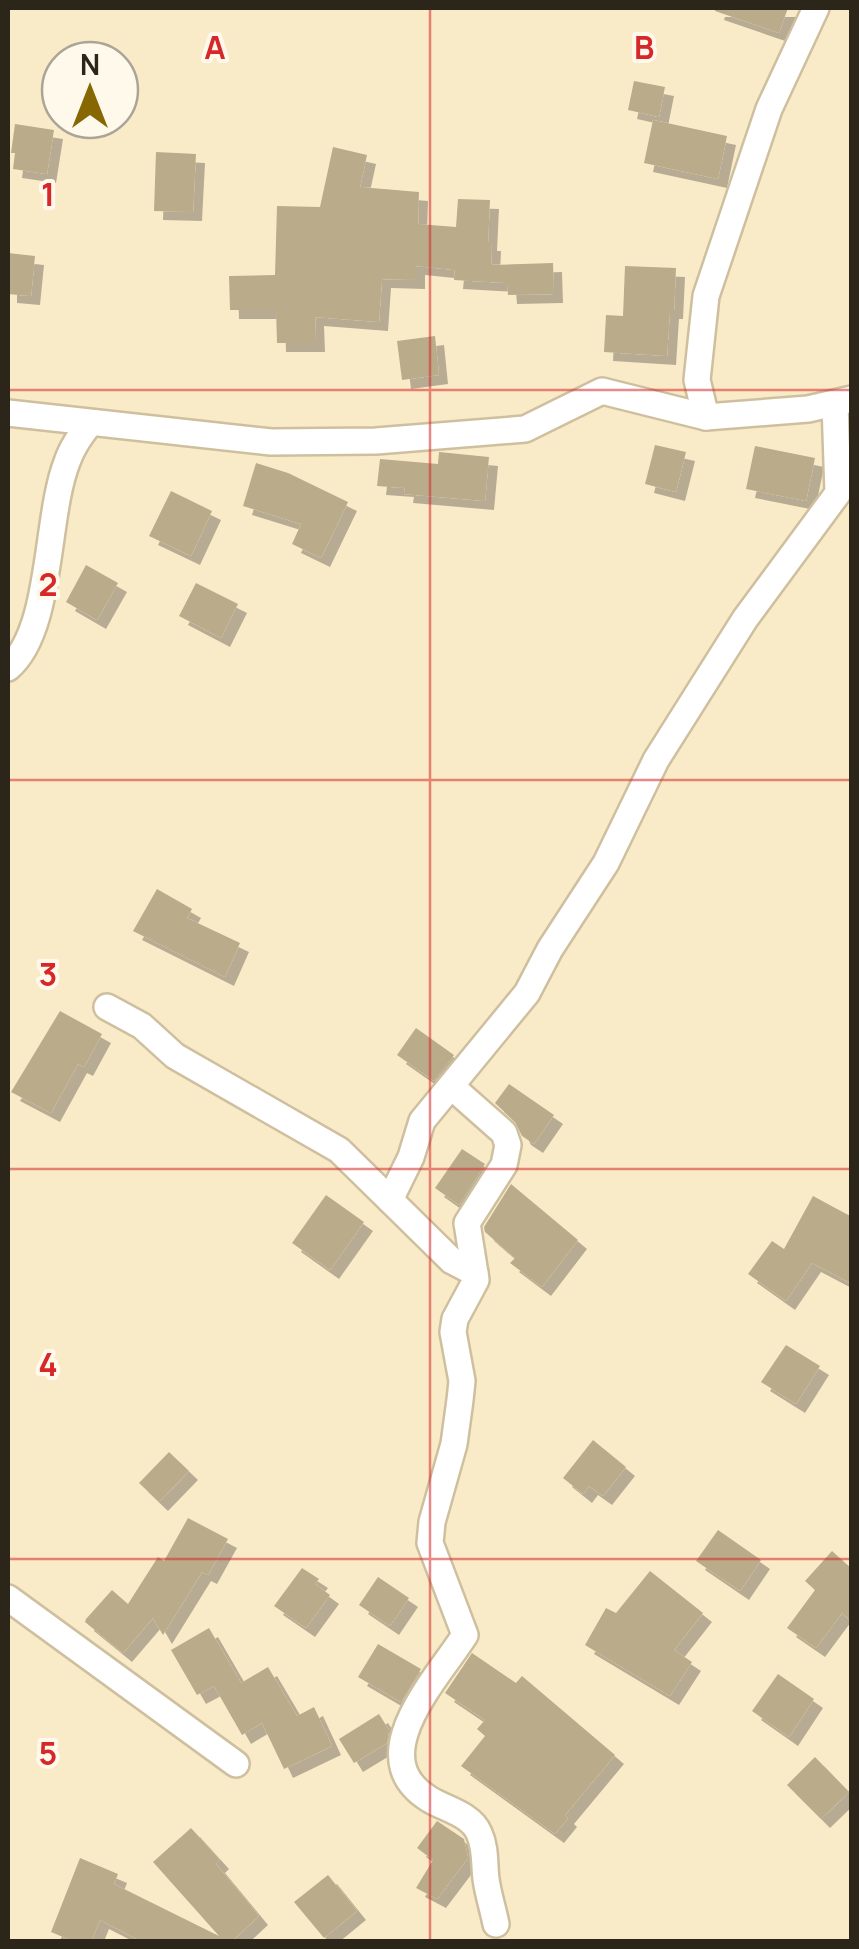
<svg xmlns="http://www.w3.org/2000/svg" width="859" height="1949" font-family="Manrope,sans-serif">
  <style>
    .building { fill: #baab8b; filter: url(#shadow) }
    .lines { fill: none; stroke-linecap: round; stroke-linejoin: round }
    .street-casing { stroke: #cebf9e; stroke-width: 30 }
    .street { stroke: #fff; stroke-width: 25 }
    .grid { fill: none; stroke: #d62828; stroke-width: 2.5; stroke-opacity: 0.55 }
    .grid-label { font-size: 32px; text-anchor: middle; font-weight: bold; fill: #d62828; stroke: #fff9eb; stroke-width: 8; stroke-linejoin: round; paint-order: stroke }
  </style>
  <defs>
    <filter id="shadow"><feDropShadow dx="9" dy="9" stdDeviation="0" flood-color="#0004"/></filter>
  </defs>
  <rect width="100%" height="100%" fill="#faebc8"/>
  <g class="building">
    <path d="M716 8H788L779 33 715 11Z"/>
    <path d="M634 81 665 87 659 117 628 110Z"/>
    <path d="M653 120 727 136 718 179 644 163Z"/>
    <path d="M15 124 54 130 47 174 13 169 15 153H11Z"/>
    <path d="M333 147 367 155 360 187 419 192 418 224 456 227 458 199 490 200 488 242H492L491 265 553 263 554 294 508 295 507 283 454 280 455 270 416 266V280L382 279 379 322 315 317 316 343H277L276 310H230L229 276 275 275 277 206 320 207Z"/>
    <path d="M156 152 196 154 193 212 154 211Z"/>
    <path d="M8 253 35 256 31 296 8 294Z"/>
    <path d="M625 266 676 268 674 310H670L667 356 604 352 606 315 623 316Z"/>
    <path d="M435 336 439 375 402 380 397 341Z"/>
    <path d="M655 445 686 452 676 492 645 484Z"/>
    <path d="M755 446 815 458 806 501 746 489Z"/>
    <path d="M439 452 489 457 485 501 404 494 405 488 377 486 380 459 438 464Z"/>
    <path d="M256 463 288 473 348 502 321 558 292 544 301 524 243 506Z"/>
    <path d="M171 491 212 511 191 556 149 536Z"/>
    <path d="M86 565 118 583 97 620 66 602Z"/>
    <path d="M196 583 238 604 221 638 179 616Z"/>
    <path d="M157 889 192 909 187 918 240 943 225 977 133 931Z"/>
    <path d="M60 1011 102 1034 84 1067 78 1064 51 1113 11 1092Z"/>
    <path d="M416 1028 454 1055 434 1081 397 1055Z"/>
    <path d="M509 1084 554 1115 534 1144 522 1136 515 1122 495 1103Z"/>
    <path d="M462 1149 485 1164 459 1205 435 1188Z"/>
    <path d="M511 1184 578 1240 542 1287 510 1263 515 1258 485 1232 484 1227Z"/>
    <path d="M326 1195 364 1222 330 1270 292 1243Z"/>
    <path d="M813 1196 852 1217V1284L812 1263 786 1301 748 1274 772 1241 784 1249Z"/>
    <path d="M786 1345 820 1366 796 1404 761 1382Z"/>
    <path d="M593 1440 626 1467 603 1496 589 1486 583 1494 563 1478Z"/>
    <path d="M169 1452 189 1471 159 1502 139 1483Z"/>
    <path d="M188 1518 228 1539 208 1575 202 1572 163 1635 153 1618 123 1653 85 1622 86 1619 112 1590 128 1604 158 1557 164 1561Z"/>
    <path d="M718 1530 761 1560 740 1591 696 1561Z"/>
    <path d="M832 1551 852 1569V1622L842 1613 816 1648 787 1628 815 1590 805 1581Z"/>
    <path d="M302 1568 319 1579 315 1584 330 1595 306 1628 274 1606Z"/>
    <path d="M650 1571 703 1613 674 1650 692 1662 670 1696 585 1645 606 1608 616 1613Z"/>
    <path d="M378 1577 409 1598 390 1626 359 1605Z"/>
    <path d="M209 1628 241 1683 268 1667 297 1716 314 1707 332 1746 284 1769 262 1723 242 1735 214 1686 197 1695 171 1650Z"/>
    <path d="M378 1644 421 1669 401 1702 358 1677Z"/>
    <path d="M472 1653 516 1683 522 1676 615 1755 565 1815 568 1818 555 1834 461 1766 485 1736 477 1729 485 1720 445 1693Z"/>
    <path d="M778 1674 814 1699 789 1737 752 1711Z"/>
    <path d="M379 1714 389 1730 387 1743 354 1763 339 1739Z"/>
    <path d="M815 1757 849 1792 821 1819 787 1785Z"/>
    <path d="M437 1821 464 1839 468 1858 437 1899 416 1888 433 1860 417 1848Z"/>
    <path d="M191 1828 220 1860 216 1864 259 1916 231 1942H143L100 1920 91 1942H75L51 1932 80 1858 118 1874 114 1884 219 1936 153 1862Z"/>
    <path d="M328 1875 357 1911 324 1938 294 1902Z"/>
  </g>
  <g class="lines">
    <defs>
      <g id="street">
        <path d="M8 413 271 442 376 441 525 429 602 391 706 417 808 409 852 399"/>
        <path d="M706 417 697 380 706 296 769 109 816 8"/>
        <path d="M8 668C53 630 45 518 67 462 72 447 81 435 90 423"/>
        <path d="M107 1007 142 1026 175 1056 339 1150 390 1200"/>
        <path d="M452 1087 504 1133 508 1145 504 1165 467 1223 476 1280 455 1319 453 1332 462 1381 460 1400 454 1444 432 1522 430 1543 465 1635C437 1679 361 1757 429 1799 445 1809 471 1814 479 1833 486 1848 484 1863 486 1879 488 1894 493 1909 496 1924"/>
        <path d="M475 1273 452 1261 390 1200 411 1157 422 1121 527 993 550 949 606 863 656 760 745 619 838 493 835 404"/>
        <path d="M8 1598 236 1764"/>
      </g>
    </defs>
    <use href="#street" class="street-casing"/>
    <use href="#street" class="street"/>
  </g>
  <path class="grid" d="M430 8V1942M8 390H852M8 780H852M8 1169H852M8 1559H852"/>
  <g class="grid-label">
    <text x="215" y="59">A</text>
    <text x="644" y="59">B</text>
    <text x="48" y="206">1</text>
    <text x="48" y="596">2</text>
    <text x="48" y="986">3</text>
    <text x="48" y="1376">4</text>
    <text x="48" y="1765">5</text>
  </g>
  <rect width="859" height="1949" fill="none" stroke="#2b2619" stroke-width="20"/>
  <g transform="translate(90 90)"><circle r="48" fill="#fff9eb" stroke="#aaa597" stroke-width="2.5"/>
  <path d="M0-8L18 38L0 25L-18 38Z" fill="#866701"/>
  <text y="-15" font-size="28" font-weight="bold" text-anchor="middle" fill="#2b2619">N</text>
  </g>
</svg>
